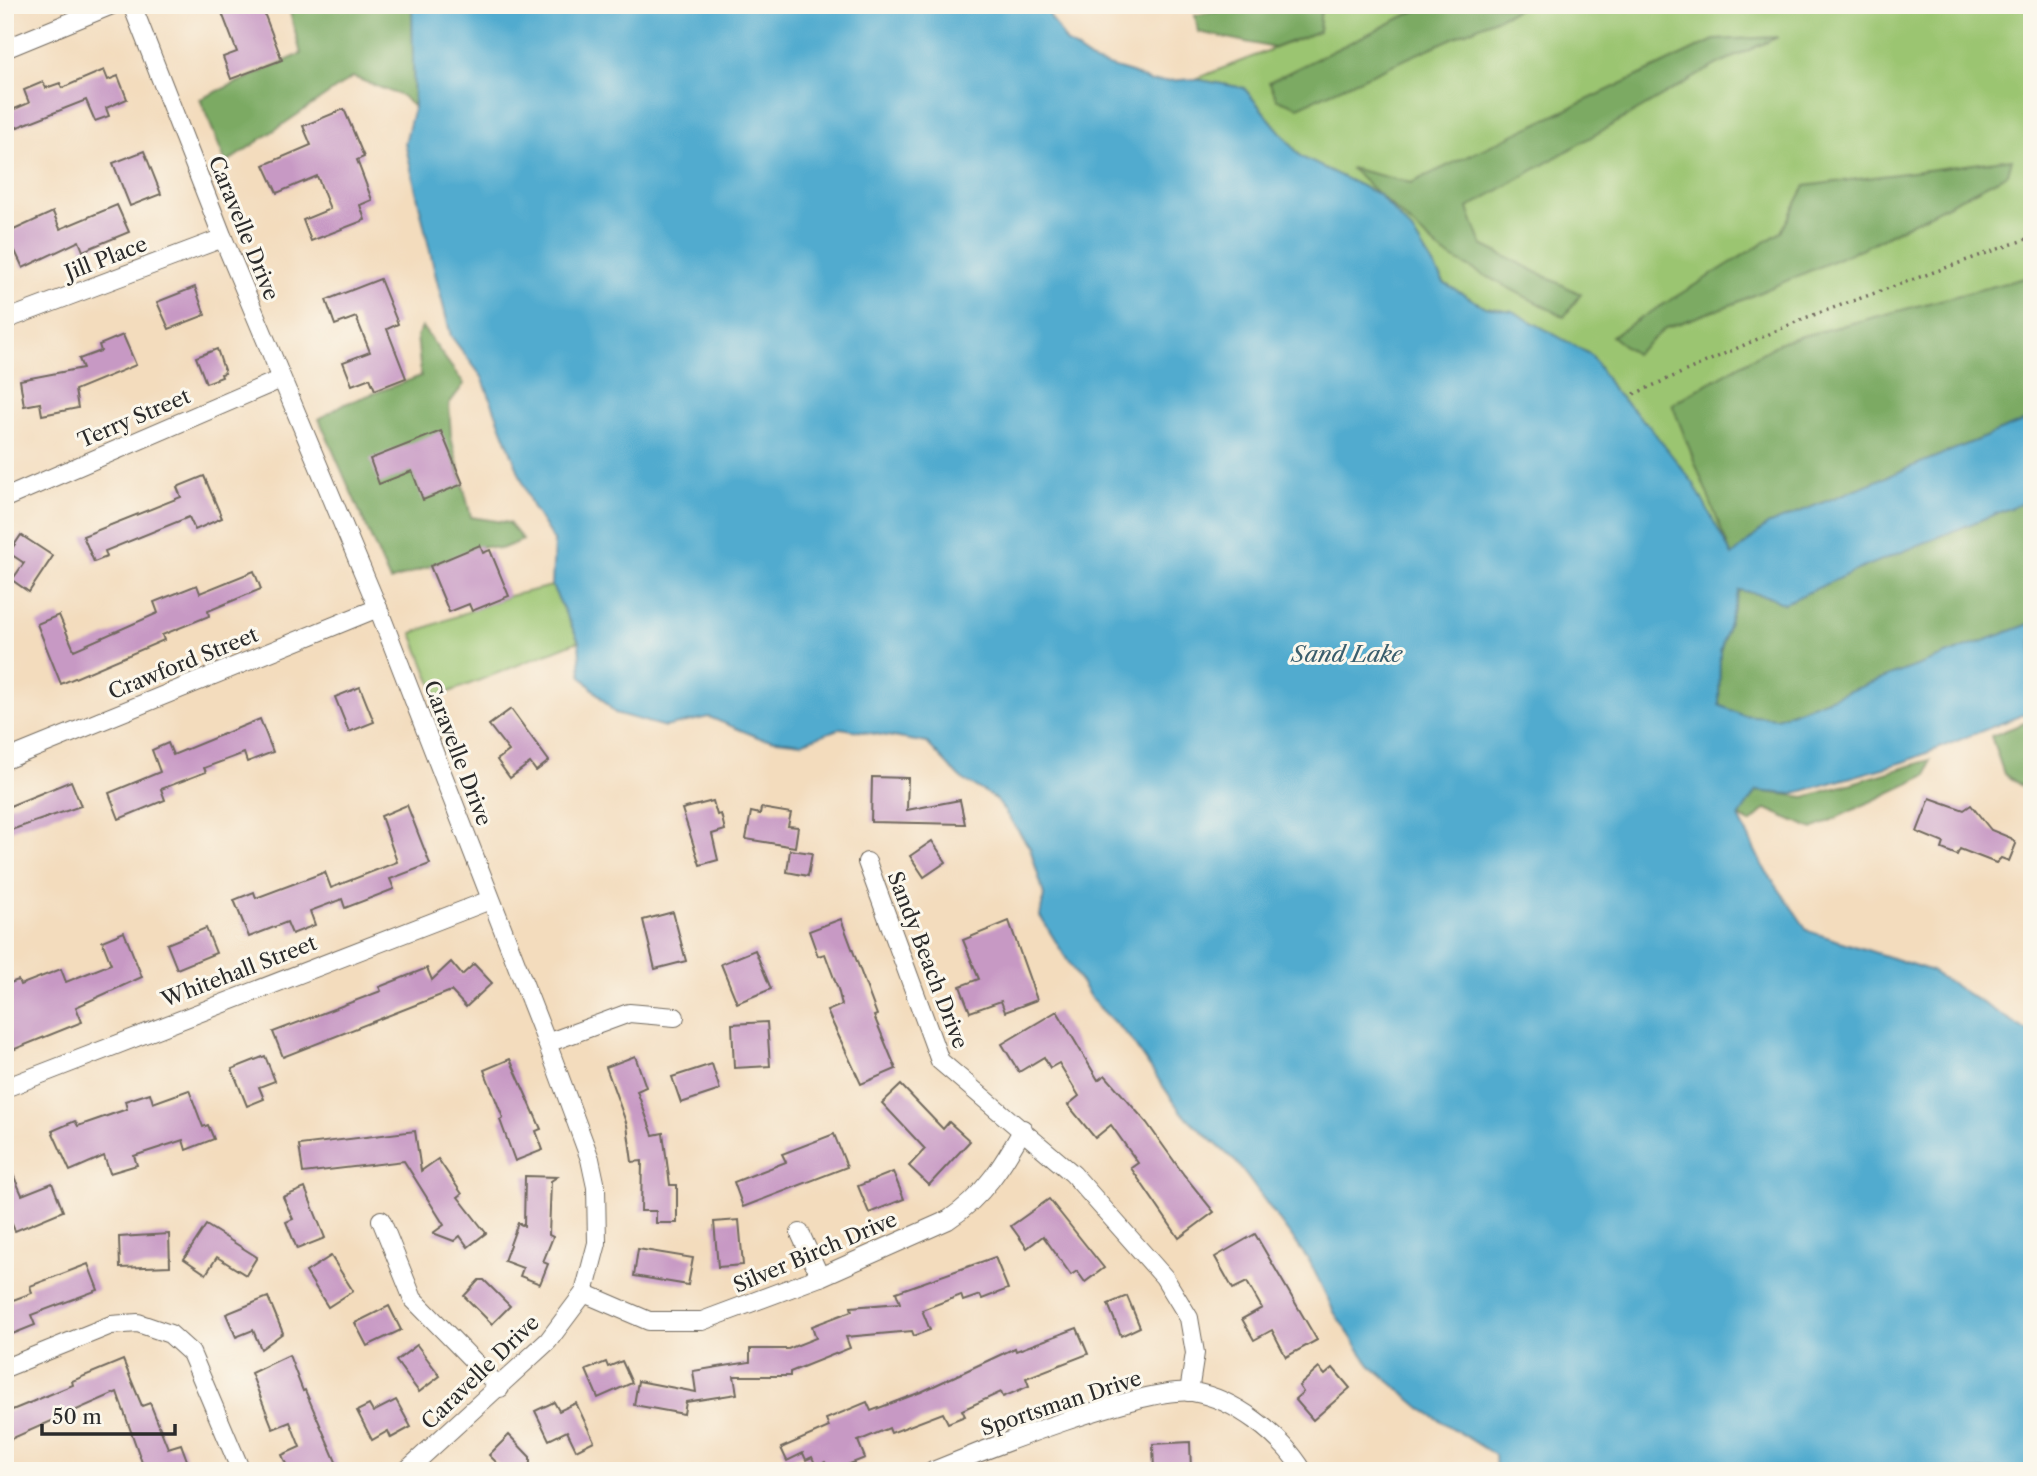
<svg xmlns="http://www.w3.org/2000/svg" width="2037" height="1476" font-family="'Libre Caslon Text',serif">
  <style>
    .green { fill: #9bc571; stroke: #63784e; stroke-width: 2 }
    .forest { fill: #7caa63; stroke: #546a47; stroke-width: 2 }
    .water { fill: #51abcf; stroke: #3e6b7d; stroke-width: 2 }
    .building { fill: #c799c4 }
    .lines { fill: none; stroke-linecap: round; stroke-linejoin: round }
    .minor-casing { stroke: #71695e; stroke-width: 20 }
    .path { stroke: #71695e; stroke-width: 3.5; stroke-dasharray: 2 5; stroke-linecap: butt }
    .minor { stroke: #fff; stroke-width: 18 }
    .labels { text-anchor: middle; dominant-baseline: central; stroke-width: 6; stroke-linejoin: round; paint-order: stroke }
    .street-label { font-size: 21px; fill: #2b2b2b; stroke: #fbf7ec }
    .water-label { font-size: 23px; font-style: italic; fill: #3a5e6d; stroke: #fbf7ec }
  </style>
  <rect width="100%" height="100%" fill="#fbf7ec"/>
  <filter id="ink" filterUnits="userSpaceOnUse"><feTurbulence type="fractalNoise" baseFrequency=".0143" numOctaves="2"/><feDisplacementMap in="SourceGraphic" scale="14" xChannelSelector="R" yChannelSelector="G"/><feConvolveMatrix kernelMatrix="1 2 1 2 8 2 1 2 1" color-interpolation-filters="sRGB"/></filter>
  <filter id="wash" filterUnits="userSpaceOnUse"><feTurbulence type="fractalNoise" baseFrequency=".00686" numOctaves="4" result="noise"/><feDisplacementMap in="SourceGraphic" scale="28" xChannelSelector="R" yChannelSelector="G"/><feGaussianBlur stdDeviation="1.57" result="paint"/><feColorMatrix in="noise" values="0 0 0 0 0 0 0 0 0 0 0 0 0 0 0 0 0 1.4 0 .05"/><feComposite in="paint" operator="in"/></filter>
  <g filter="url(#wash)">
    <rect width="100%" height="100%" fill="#f3dcbd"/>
    <g class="green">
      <path d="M1321 5H2032V623L1777 718 1649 426 1614 391 1591 355 1512 311 1485 307 1444 283 1412 231 1378 194 1301 157 1244 88 1195 79 1319 31Z"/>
      <path d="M552 586 579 641 437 697 412 633 509 596Z"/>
    </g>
    <g class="forest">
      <path d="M288 5H412L414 107 402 96 353 77 226 163 200 99 301 54Z"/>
      <path d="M1254 5H1321L1319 31 1274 48 1198 32 1195 15Z"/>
      <path d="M1427 5H1527L1298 107 1277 99 1269 82Z"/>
      <path d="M1778 37 1718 64 1468 208 1482 245 1581 294 1564 317 1444 254 1350 168 1411 183 1714 40Z"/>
      <path d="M2012 159 2008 174 1865 247 1733 304 1666 328 1635 354 1612 336 1781 232 1805 186Z"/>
      <path d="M2032 276V418L1767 525 1732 557 1672 404 1783 341Z"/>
      <path d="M422 327 464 384 449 404 451 437 471 517 509 523 523 540 501 549 484 546 390 581 319 419 342 405 421 376 417 336Z"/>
      <path d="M2032 499V623L1777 718 1742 715 1719 706 1720 651 1739 590 1771 597 1861 568Z"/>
      <path d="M2032 720V793L2004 774 1991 736Z"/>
      <path d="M1930 760 1927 775 1813 829 1766 809 1750 823 1739 817 1756 791 1805 797Z"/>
    </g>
    <path class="water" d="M412 5H1049L1050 16 1067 43 1095 62 1132 73 1151 82 1195 79 1244 88 1301 157 1378 194 1412 231 1444 283 1485 307 1512 311 1591 355 1614 391 1649 426 1694 484 1732 556 1767 525 2032 418V499L1855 571 1783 604 1771 597 1739 590 1720 651 1719 705 1742 715 1777 718 2032 623V711L1904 762 1792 794 1756 791 1739 817 1762 865 1808 931 1929 970 2032 1034V1471H1496L1495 1455 1422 1409 1370 1365 1334 1312 1310 1262 1237 1163 1181 1112 1129 1037 1092 1000 1040 916 1044 895 1030 848 996 799 959 777 927 743 841 728 801 743 760 738 709 717 665 727 615 713 581 676 579 641 552 586 554 541 532 506 482 377 451 336 435 273 405 143 414 107Z"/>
    <g id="blocks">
      <g class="building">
        <path d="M219 5H261L282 60 231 79 223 57 237 52Z"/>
        <path d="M104 70 108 80 118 76 127 99 106 108 109 116 95 121 86 100 5 132V113L29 103 24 90 43 82 46 88 60 83 62 88Z"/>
        <path d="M344 109 364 157 357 160 372 200 360 205 365 220 311 241 303 220 330 209 317 176 277 193 264 165 311 145 303 126Z"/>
        <path d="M144 151 161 194 130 206 113 163Z"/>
        <path d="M117 205 129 232 83 251 79 241 23 268 15 251 5 260V234L53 212 60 229Z"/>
        <path d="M380 279 398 324 387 329 406 378 375 390 370 378 352 385 343 362 370 352 356 317 335 325 326 300Z"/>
        <path d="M195 287 205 315 169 329 157 302Z"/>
        <path d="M123 335 136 365 75 390 78 408 42 415 40 403 24 406 20 380 83 368 79 359 101 351 99 345Z"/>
        <path d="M217 349 225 373 221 374 222 377 206 383 196 357Z"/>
        <path d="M441 431 463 484 423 500 412 471 379 484 370 459Z"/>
        <path d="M204 476 222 518 195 530 189 517 105 551 107 557 94 562 83 536 181 497 177 487Z"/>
        <path d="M21 535 53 556 29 592 12 580 24 563 9 553Z"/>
        <path d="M480 545 483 553 490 550 509 596 472 611 469 604 449 612 430 566Z"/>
        <path d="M254 571 261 589 208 611 209 616 162 635 164 640 61 684 37 624 59 615 74 650 158 613 154 602 197 585 200 593Z"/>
        <path d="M360 687 374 722 349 732 335 697Z"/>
        <path d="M511 709 549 761 536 771 530 763 510 778 497 760 509 751 489 725Z"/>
        <path d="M260 719 273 752 247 762 244 753 204 768 206 772 161 789 165 800 119 819 109 793 160 772 152 750 168 743 173 755Z"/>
        <path d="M872 777 908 778 907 810 960 800 965 824 871 822Z"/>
        <path d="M71 781 81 806 5 832V808Z"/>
        <path d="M1930 798 1964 810 1971 805 1991 830 2011 838 2016 844 2009 861 2001 858 1996 863 1960 849 1957 855 1942 849 1944 843 1917 832Z"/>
        <path d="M713 801 717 815 721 814 725 830 712 834 718 860 700 865 682 809Z"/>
        <path d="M407 805 430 864 390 879 394 889 345 908 342 899 310 911 315 925 292 934 287 922 249 937 234 900 254 892 256 898 325 872 331 888 397 862 381 816Z"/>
        <path d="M761 808 791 813 788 826 798 827 795 847 746 839 751 812 760 814Z"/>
        <path d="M932 841 946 862 924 877 910 856Z"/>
        <path d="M790 850 812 853 808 876 787 872Z"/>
        <path d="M673 912 686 961 655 969 643 920Z"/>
        <path d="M841 919 877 1015 874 1016 896 1069 861 1084 827 1011 842 1005 838 989 825 954 818 956 809 931Z"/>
        <path d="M1009 921 1037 1000 1005 1012 1001 1001 970 1012 960 986 979 979 963 940Z"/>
        <path d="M206 928 216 953 177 969 167 944Z"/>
        <path d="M124 932 142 977 76 1007 82 1022 5 1053V985L18 980 20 985 61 969 66 982 111 964 102 941Z"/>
        <path d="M755 950 771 989 737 1003 721 964Z"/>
        <path d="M451 962 462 975 474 964 492 983 466 1007 451 991 283 1057 273 1032 381 991 379 987 427 968 432 980Z"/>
        <path d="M1057 1011 1098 1080 1105 1075 1147 1123 1184 1175 1214 1212 1179 1238 1131 1168 1138 1163 1111 1125 1095 1138 1068 1105 1079 1096 1059 1063 1050 1068 1044 1057 1019 1072 1002 1044Z"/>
        <path d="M767 1022 770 1066 734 1068 732 1024Z"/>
        <path d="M265 1056 275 1081 259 1087 264 1099 247 1106 232 1069Z"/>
        <path d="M635 1056 646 1087 637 1091 653 1135 663 1133 670 1185H677V1223H656V1211H641L642 1161 632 1162 627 1125 606 1067Z"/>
        <path d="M510 1059 541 1129 536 1131 543 1150 515 1161 500 1120 503 1118 484 1070Z"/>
        <path d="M712 1064 720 1090 681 1103 672 1077Z"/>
        <path d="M901 1085 943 1129 949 1122 970 1141 929 1185 909 1166 925 1149 882 1103Z"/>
        <path d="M189 1090 203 1127 208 1125 214 1139 186 1150 183 1140 134 1156 137 1165 110 1173 104 1156 70 1171 52 1131 75 1121 78 1126 127 1109 125 1101 150 1093 153 1103Z"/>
        <path d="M415 1131 421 1171 438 1159 462 1194 458 1197 486 1233 468 1247 460 1236 454 1241 433 1233 444 1225 404 1161 303 1173 299 1145Z"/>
        <path d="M834 1134 847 1167 743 1207 734 1182 786 1162 782 1154Z"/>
        <path d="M5 1156 22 1195 52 1183 63 1211 15 1231 5 1209Z"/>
        <path d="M893 1172 904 1199 869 1213 858 1186Z"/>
        <path d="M525 1176 557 1177 551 1181 549 1235 553 1237 543 1262 548 1264 540 1284 520 1276 523 1268 504 1261 518 1223 524 1226Z"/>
        <path d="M305 1188 325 1238 297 1249 286 1222 293 1219 283 1197Z"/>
        <path d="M1049 1199 1104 1268 1085 1282 1077 1271 1071 1275 1043 1236 1027 1248 1011 1226Z"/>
        <path d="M739 1220 743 1265 718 1267 714 1222Z"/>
        <path d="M206 1225 257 1257 246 1275 217 1257 206 1274 184 1259Z"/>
        <path d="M169 1234 170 1266 120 1268 119 1237Z"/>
        <path d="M1255 1234 1317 1340 1286 1357 1272 1330 1254 1340 1242 1319 1262 1308 1247 1282 1233 1289 1215 1257Z"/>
        <path d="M638 1249 693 1258 688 1285 634 1276Z"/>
        <path d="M331 1256 353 1291 328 1307 306 1272Z"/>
        <path d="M995 1257 1008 1289 982 1299 980 1295 963 1301 961 1295 922 1310 930 1330 914 1336 912 1331 846 1337 850 1348 790 1372V1376H734L737 1394 686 1402 684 1414 634 1405 638 1381 696 1392 693 1371 750 1362V1349H788L816 1338 812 1326 852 1311 851 1307 900 1303 896 1292Z"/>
        <path d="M88 1264 98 1290 31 1315 35 1325 5 1337V1303L32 1293 30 1286Z"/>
        <path d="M479 1280H484L510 1306 492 1324 464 1296Z"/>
        <path d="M1127 1296 1140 1327 1121 1336 1108 1304Z"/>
        <path d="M268 1297 283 1333 261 1349 253 1330 236 1337 226 1314Z"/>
        <path d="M389 1306 401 1330 367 1346 355 1323Z"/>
        <path d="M1077 1328 1088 1354 1026 1378 1029 1386 1003 1397 1001 1392 962 1410 965 1416 948 1423 943 1413 891 1433 889 1428 858 1441 865 1458 832 1471H829L825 1462 816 1466 812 1457 806 1460 803 1453 787 1461 781 1448 829 1427 826 1419 867 1402 871 1411 921 1392 1015 1348 1016 1351Z"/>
        <path d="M417 1345 440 1376 419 1392 396 1361Z"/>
        <path d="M289 1355 303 1391 305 1390 340 1471H289L282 1455 300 1447 290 1422 273 1429 251 1373Z"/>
        <path d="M123 1360 142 1406 150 1403 168 1448 181 1444 188 1463 177 1468 178 1471H145L117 1392 11 1439 5 1425V1413L73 1385 72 1381Z"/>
        <path d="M622 1361 632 1383 598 1398 586 1370 606 1362 608 1367Z"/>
        <path d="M1319 1368 1325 1375 1333 1368 1350 1388 1313 1420 1295 1399 1303 1392 1299 1386Z"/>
        <path d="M396 1400 411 1427 391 1438 388 1431 372 1440 357 1411 369 1405 373 1412Z"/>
        <path d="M554 1402 559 1411 576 1403 594 1441 576 1450 567 1431 549 1440 535 1411Z"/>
        <path d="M509 1435 530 1457V1463L522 1471H505L489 1455Z"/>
        <path d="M1190 1442 1191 1471H1154L1153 1444Z"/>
      </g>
    </g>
  </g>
  <g filter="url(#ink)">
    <use href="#blocks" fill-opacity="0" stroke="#71695e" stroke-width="2"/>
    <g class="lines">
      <defs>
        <g id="minor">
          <path d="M132 5 223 238 378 608 547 1043 590 1159 596 1187 597 1243 584 1293 548 1341 406 1471"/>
          <path d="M5 49 112 5"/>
          <path d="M5 320 223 238"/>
          <path d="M5 498 281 379"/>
          <path d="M5 760 378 608"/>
          <path d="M867 862 940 1061 1073 1174 1164 1277 1189 1318 1195 1353 1189 1392"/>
          <path d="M547 1043 629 1013 675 1017"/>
          <path d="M5 1088 490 900"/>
          <path d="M381 1220 413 1299 500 1388"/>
          <path d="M800 1233 820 1277"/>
          <path d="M584 1293 649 1321H702L820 1277 948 1220C983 1197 1003 1165 1023 1129"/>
          <path d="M5 1368 111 1325 138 1323 170 1334 191 1353 241 1471"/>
          <path d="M933 1471C981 1451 1148 1385 1193 1392 1235 1399 1281 1435 1303 1471"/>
        </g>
      </defs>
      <use href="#minor" class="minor-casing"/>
      <path class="path" d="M1634 394 1805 318 2032 237"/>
      <use href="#minor" class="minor"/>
    </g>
  </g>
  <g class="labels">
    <g class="street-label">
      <text transform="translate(244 228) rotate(68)">Caravelle Drive</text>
      <text transform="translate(106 258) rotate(-21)">Jill Place</text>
      <text transform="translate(134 418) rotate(-23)">Terry Street</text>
      <text transform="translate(183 663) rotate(-22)">Crawford Street</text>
      <text transform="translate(458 753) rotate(69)">Caravelle Drive</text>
      <text transform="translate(928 960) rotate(69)">Sandy Beach Drive</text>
      <text transform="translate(239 971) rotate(-21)">Whitehall Street</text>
      <text transform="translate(815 1252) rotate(-23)">Silver Birch Drive</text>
      <text transform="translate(480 1372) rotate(-44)">Caravelle Drive</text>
      <text transform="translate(1061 1403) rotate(-18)">Sportsman Drive</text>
    </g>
    <g class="water-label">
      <text x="1347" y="654">Sand Lake</text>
    </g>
  </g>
  <rect width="2037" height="1476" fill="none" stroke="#fbf7ec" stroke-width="28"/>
  <path d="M42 1424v10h133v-10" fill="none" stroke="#2b2b2b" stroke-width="3.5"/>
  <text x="52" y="1424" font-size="21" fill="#2b2b2b" stroke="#fbf7ec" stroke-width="5" paint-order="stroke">50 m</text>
</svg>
